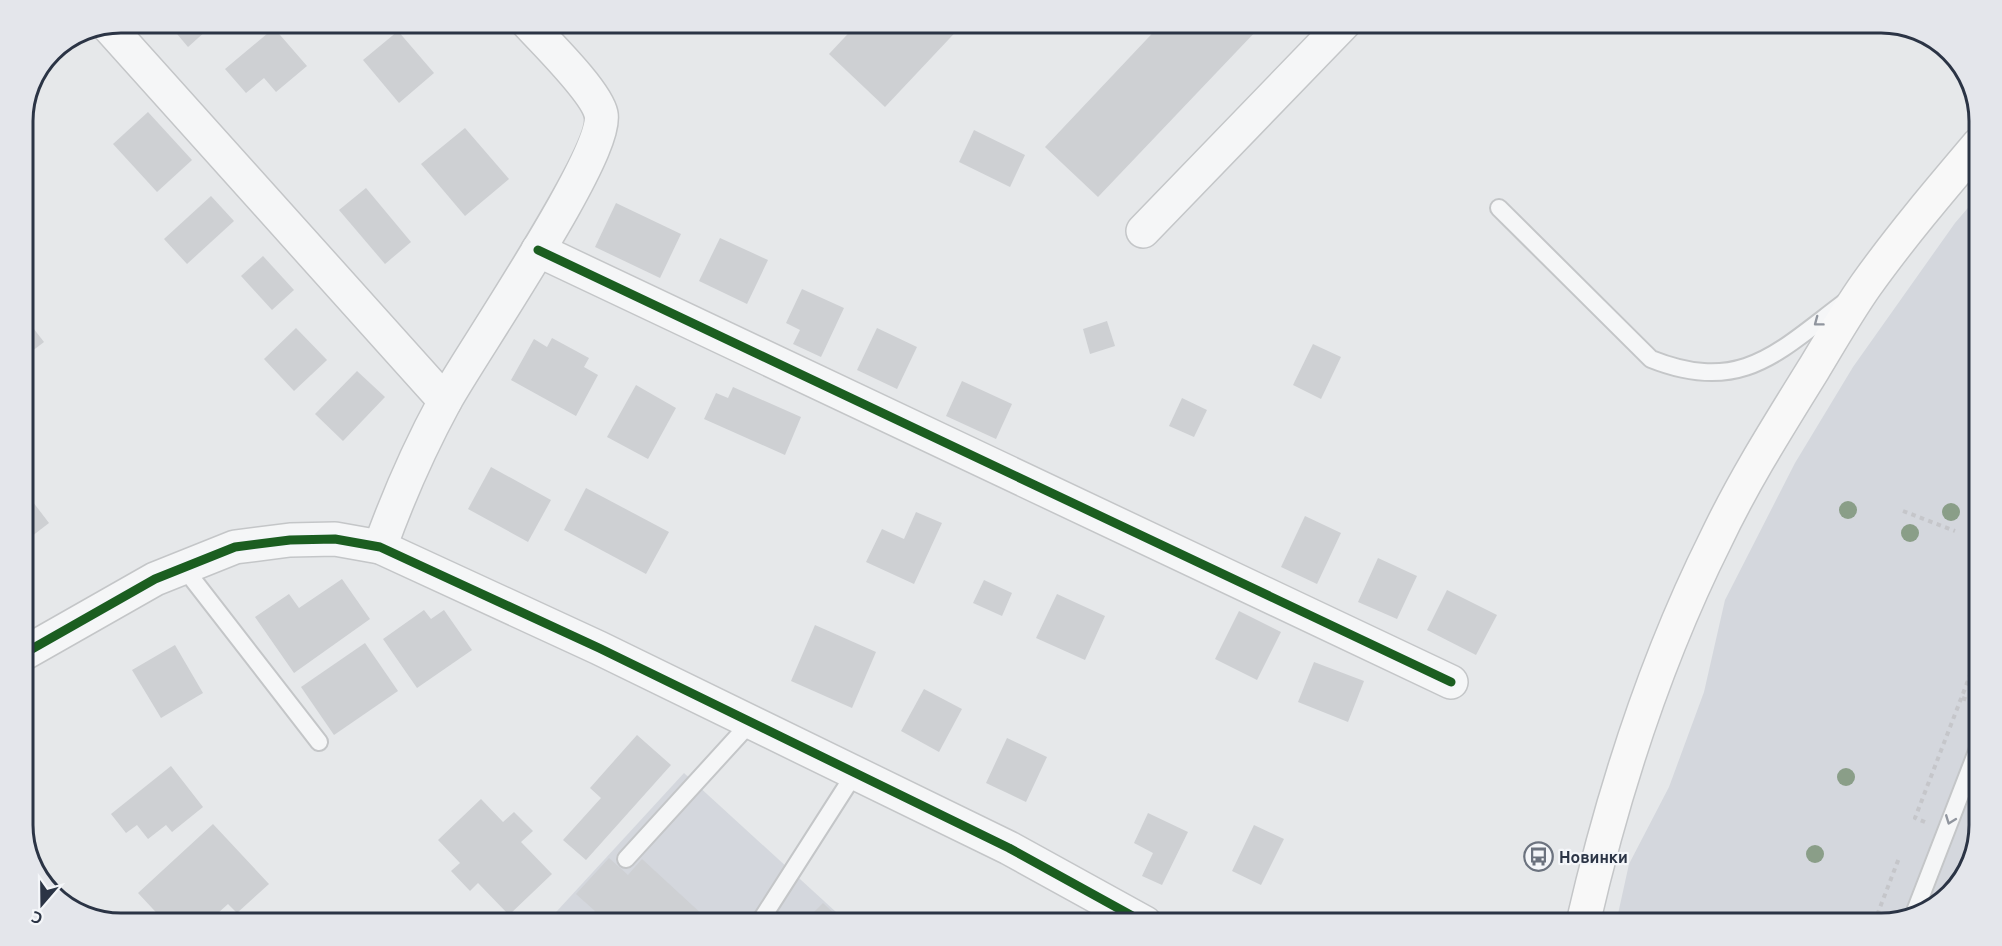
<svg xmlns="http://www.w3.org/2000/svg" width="2002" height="946" font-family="Ubuntu,sans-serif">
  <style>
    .built { fill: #d4d7dd }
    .building { fill: #ced0d3 }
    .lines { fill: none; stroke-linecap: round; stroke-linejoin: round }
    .service-casing { stroke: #c4c6c8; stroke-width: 20 }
    .minor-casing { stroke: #c4c6c8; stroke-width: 36 }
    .secondary-casing { stroke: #c4c6c8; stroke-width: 36 }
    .path { stroke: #c5c6ca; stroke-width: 4; stroke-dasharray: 4.5 4.5; stroke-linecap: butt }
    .service { stroke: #f5f6f7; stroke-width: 16 }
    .minor { stroke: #f5f6f7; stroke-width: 33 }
    .secondary { stroke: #f8f8f8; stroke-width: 33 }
    .cycleway-casing { stroke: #f4f6f9; stroke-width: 13 }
    .cycleway { stroke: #1b5e20; stroke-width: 9 }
    .tree { fill: #8a9e88 }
    .oneway { stroke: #90959e }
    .labels { text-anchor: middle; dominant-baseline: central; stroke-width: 4.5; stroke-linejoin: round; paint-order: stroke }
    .poi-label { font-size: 16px; font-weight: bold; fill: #2b3445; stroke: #f4f6f9; text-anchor: start }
    .rim { fill: none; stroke: #2b3445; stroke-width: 3 }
  </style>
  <rect width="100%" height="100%" fill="#e6e8ea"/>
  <g class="built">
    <path d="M1979 195V825L1969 868 1935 907 1881 923H1616L1629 864 1669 787 1704 692 1725 600 1795 463 1853 367 1955 223Z"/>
    <path d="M684 773 848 923H546Z"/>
  </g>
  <g class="building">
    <path d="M167 22H216L188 47Z"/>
    <path d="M859 22H965L885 107 829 54Z"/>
    <path d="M1163 22H1249L1257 30 1098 197 1045 147Z"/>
    <path d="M274 28 307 66 276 92 264 78 246 93 225 69Z"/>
    <path d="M398 31 434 73 399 103 363 60Z"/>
    <path d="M148 112 192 160 157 192 113 144Z"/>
    <path d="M465 128 509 179 465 216 421 164Z"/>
    <path d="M974 130 1025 155 1010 187 959 162Z"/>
    <path d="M366 188 411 242 385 264 339 210Z"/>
    <path d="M211 196 234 221 187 264 164 239Z"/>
    <path d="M616 203 681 234 660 278 595 247Z"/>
    <path d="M720 238 768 260 747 304 699 281Z"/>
    <path d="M263 256 294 290 272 310 241 276Z"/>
    <path d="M802 289 844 308 821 357 793 344 800 330 786 323Z"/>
    <path d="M23 315 44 342 23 358Z"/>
    <path d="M1107 321 1115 346 1090 354 1083 329Z"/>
    <path d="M296 328 327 360 294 391 264 359Z"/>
    <path d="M877 328 917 347 897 389 857 370Z"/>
    <path d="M552 338 589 358 584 367 598 375 576 416 511 380 534 339 547 347Z"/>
    <path d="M1313 344 1341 357 1321 399 1293 385Z"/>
    <path d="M357 371 385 397 343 441 315 414Z"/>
    <path d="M962 381 1012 404 996 439 946 416Z"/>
    <path d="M636 385 676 408 648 459 607 437Z"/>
    <path d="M733 387 801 417 785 455 704 419 716 393 728 398Z"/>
    <path d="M1182 398 1207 410 1194 437 1169 426Z"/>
    <path d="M491 467 551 500 528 542 468 509Z"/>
    <path d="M586 488 669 532 646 574 564 530Z"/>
    <path d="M23 489 49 523 23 543Z"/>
    <path d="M916 512 942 523 914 584 866 562 882 529 904 539Z"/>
    <path d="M1305 516 1341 533 1317 584 1281 567Z"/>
    <path d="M1378 558 1417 576 1397 619 1358 602Z"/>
    <path d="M342 579 370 619 294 673 255 617 289 594 299 608Z"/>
    <path d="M984 580 1012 593 1002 616 973 603Z"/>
    <path d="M1447 590 1497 615 1476 655 1427 630Z"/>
    <path d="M1057 594 1105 616 1085 660 1036 638Z"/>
    <path d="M424 610 431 619 444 610 472 650 417 688 383 639Z"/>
    <path d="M1239 611 1281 632 1257 680 1215 659Z"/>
    <path d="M815 625 876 652 852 708 791 681Z"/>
    <path d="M365 643 398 691 334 735 301 687Z"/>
    <path d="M175 645 203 693 161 718 132 670Z"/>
    <path d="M1314 662 1364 681 1348 722 1298 702Z"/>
    <path d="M924 689 962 709 939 752 901 731Z"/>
    <path d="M637 735 671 765 586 860 563 840 601 798 590 788Z"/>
    <path d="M1007 738 1047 757 1026 802 986 783Z"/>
    <path d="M171 766 203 807 172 832 166 825 148 839 137 825 126 833 111 814Z"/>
    <path d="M481 799 503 822 514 812 533 831 521 842 552 874 509 915 478 883 470 891 451 871 460 863 438 840Z"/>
    <path d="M1148 813 1188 832 1162 885 1142 876 1153 853 1134 843Z"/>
    <path d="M213 824 269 884 237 913 228 904 207 923 203 920 199 923H166L138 893Z"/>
    <path d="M1254 825 1284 839 1261 885 1232 871Z"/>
    <path d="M609 858 628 875 642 859 705 917 699 923H583L595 911 576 894Z"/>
    <path d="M823 903 841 920 838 923H816L809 917Z"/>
    <path d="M321 912 334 923H310Z"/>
    <path d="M1015 912 1034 923H1008Z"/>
  </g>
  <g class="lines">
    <defs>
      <g id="service">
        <path d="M1499 208 1651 359C1741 395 1778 352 1845 302"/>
        <path d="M184 568 319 742"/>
        <path d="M626 859 751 722"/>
        <path d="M1914 914 1979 746"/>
        <path d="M759 923 855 773"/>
      </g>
      <g id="minor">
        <path d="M109 27 445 401"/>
        <path d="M1143 231 1345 22"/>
        <path d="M538 250 1451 682"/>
        <path d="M380 547C398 497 420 447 445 401 470 355 610 152 601 114 596 91 545 42 527 22"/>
        <path d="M23 654 155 579 235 547 290 540 335 539 380 547 599 648 1009 848 1145 923"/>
      </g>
      <path id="secondary" d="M1583 923C1613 793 1656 659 1716 539 1744 480 1779 425 1813 370 1830 342 1847 312 1866 285 1901 236 1940 190 1979 144"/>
    </defs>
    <use href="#service" class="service-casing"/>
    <use href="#minor" class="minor-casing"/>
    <use href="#secondary" class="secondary-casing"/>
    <g class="path">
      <path d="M1903 511 1955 531"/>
      <path d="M1962 698 1979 704"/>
      <path d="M1925 822 1915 818 1979 652"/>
      <path d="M1955 885 1971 843"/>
      <path d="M1874 923 1899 858"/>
    </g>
    <use href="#service" class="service"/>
    <use href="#minor" class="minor"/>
    <use href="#secondary" class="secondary"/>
    <defs>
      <g id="cycleway">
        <path d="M538 250 1451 682"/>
        <path d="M23 654 155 579 235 547 290 540 335 539 380 547 599 648 1009 848 1145 923"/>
      </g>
    </defs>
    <use href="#cycleway" class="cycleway-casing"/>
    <use href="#cycleway" class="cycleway"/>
  </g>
  <g class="tree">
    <circle cx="1848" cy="510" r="9"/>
    <circle cx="1951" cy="512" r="9"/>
    <circle cx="1910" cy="533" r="9"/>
    <circle cx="1846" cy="777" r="9"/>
    <circle cx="1815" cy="854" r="9"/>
  </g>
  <defs><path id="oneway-chevron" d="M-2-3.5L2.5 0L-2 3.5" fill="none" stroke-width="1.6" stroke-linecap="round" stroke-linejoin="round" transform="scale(1.5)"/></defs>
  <g class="oneway">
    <use href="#oneway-chevron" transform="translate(1818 322) rotate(143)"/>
    <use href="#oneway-chevron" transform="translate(1950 820) rotate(111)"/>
  </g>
  <defs>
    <symbol id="bus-ring" viewBox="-11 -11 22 22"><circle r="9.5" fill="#f4f6f9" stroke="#6c737f" stroke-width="1.5"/><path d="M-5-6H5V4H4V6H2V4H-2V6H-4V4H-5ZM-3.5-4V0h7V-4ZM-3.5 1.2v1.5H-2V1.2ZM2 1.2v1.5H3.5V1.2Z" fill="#6c737f"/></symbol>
  </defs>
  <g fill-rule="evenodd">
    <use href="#bus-ring" x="1522" y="840" width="33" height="33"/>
  </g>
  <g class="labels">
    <g class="poi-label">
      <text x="1559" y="857">Новинки</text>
    </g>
  </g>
  <path d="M0 0H2002V946H0ZM121 33H1881A88 88 0 0 1 1969 121V825A88 88 0 0 1 1881 913H121A88 88 0 0 1 33 825V121A88 88 0 0 1 121 33Z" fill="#e4e6eb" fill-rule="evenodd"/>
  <path class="rim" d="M121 33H1881A88 88 0 0 1 1969 121V825A88 88 0 0 1 1881 913H121A88 88 0 0 1 33 825V121A88 88 0 0 1 121 33Z"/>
  <g transform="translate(42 904) rotate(200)" stroke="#f4f6f9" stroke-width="4.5" paint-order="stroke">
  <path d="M0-4.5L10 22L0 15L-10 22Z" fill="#2b3445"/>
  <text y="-9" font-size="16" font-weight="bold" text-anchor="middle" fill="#2b3445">С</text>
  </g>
</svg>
